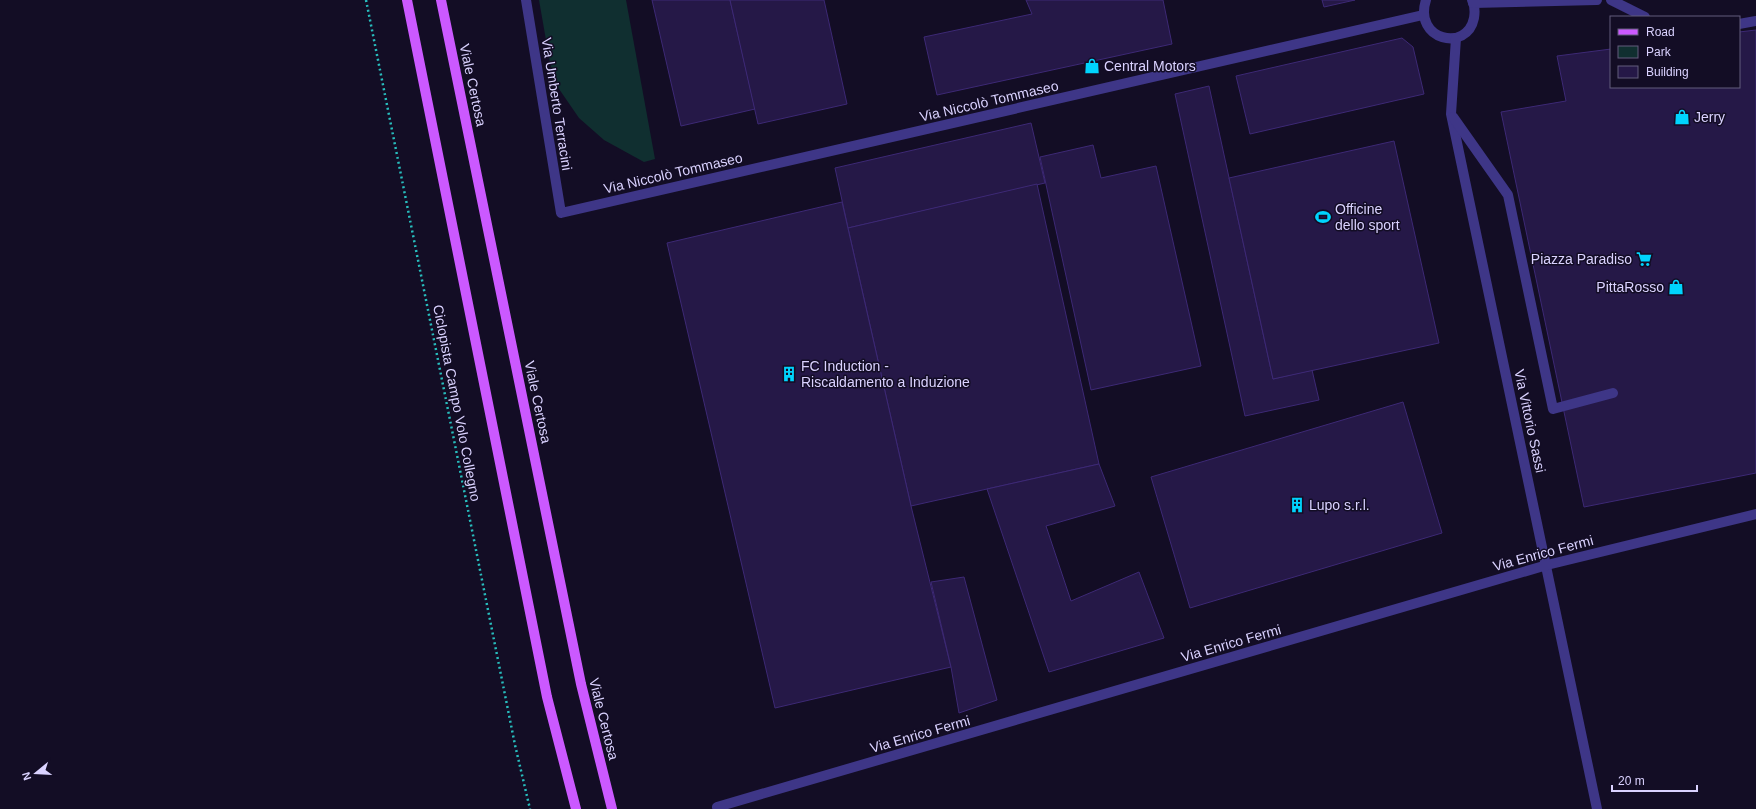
<svg xmlns="http://www.w3.org/2000/svg" width="1756" height="809" font-family="Arial,sans-serif">
  <style>
    .green { fill: #102f30 }
    .building { fill: #251847; stroke: #3d2975 }
    .lines { fill: none; stroke-linecap: round; stroke-linejoin: round }
    .path { stroke: #28bdbd; stroke-width: 2.5; stroke-dasharray: 2 3; stroke-linecap: butt }
    .minor { stroke: #3e3687; stroke-width: 10 }
    .major { stroke: #cb59ff; stroke-width: 10 }
    .labels { text-anchor: middle; dominant-baseline: central; stroke-width: 3; stroke-linejoin: round; paint-order: stroke }
    .poi-label { font-size: 14px; fill: #dad2ff; stroke: #130d25; text-anchor: start }
    .street-label { font-size: 14px; fill: #dad2ff; stroke: #130d25 }
  </style>
  <rect width="100%" height="100%" fill="#130d25"/>
  <path class="green" d="M539 0H626L655 159 644 162 604 140 579 118 557 86 550 63Z"/>
  <g class="building">
    <path d="M652 0H730L755 109 681 126Z"/>
    <path d="M730 0H824L847 104 758 124Z"/>
    <path d="M1026 0H1163L1172 44 937 95 924 37 1032 14Z"/>
    <path d="M1322 0H1355L1324 7Z"/>
    <path d="M1756 30V473L1584 507 1501 112 1566 101 1557 56 1611 49V87H1739V32Z"/>
    <path d="M1402 38 1413 47 1424 94 1250 134 1236 76Z"/>
    <path d="M1209 86 1273 379 1312 370 1319 400 1245 416 1175 94Z"/>
    <path d="M1031 123 1045 183 848 228 835 168Z"/>
    <path d="M1394 141 1439 343 1273 379 1229 178Z"/>
    <path d="M1093 145 1101 178 1156 166 1201 366 1091 390 1040 157Z"/>
    <path d="M1037 184 1099 464 911 506 848 228Z"/>
    <path d="M842 202 911 506 951 667 775 708 667 243Z"/>
    <path d="M1403 402 1442 533 1190 608 1151 477Z"/>
    <path d="M1099 464 1115 506 1046 526 1071 601 1139 572 1164 638 1049 672 987 489Z"/>
    <path d="M964 577 997 700 959 713 951 667 931 582Z"/>
  </g>
  <g class="lines">
    <path class="path" d="M366 0 515 745 530 809"/>
    <g class="minor">
      <path d="M526 0 561 213 1423 15"/>
      <path d="M1426 0C1413 40 1467 53 1474 18 1475 12 1475 6 1472 0"/>
      <path d="M1611 0 1645 17"/>
      <path d="M1473 3 1597 0"/>
      <path d="M1739 24 1756 21"/>
      <path d="M1456 38 1451 114 1597 809"/>
      <path d="M1453 117 1508 195 1553 409 1613 393"/>
      <path d="M717 807 1547 565 1756 514"/>
    </g>
    <g class="major">
      <path d="M407 0 547 697 576 809"/>
      <path d="M441 0 581 684 612 809"/>
    </g>
  </g>
  <defs>
    <symbol id="shop-bare" viewBox="-9 -9 18 18"><path d="M-5-2.5h2.3a2.7 3.5 0 0 1 5.4 0H5L5.5 6h-11ZM-1.5-2.5h3a1.5 2.3 0 0 0-3 0Z" fill="#00d4fd" stroke="#130d25" stroke-width="2.5" paint-order="stroke"/></symbol>
    <symbol id="stadium-bare" viewBox="-9 -9 18 18"><path d="M0-5a6.5 5 0 1 0 0 10a6.5 5 0 1 0 0-10ZM-3.5-1.8h7v3.6h-7Z" fill="#00d4fd" stroke="#130d25" stroke-width="2.5" paint-order="stroke"/></symbol>
    <symbol id="supermarket-bare" viewBox="-9 -9 18 18"><path d="M-6-5.5h2.5l.6 2H6L4.5 2H-2.5L-4.4-4H-6ZM-1.5 3.2a1.3 1.3 0 1 0 .1 0ZM3 3.2a1.3 1.3 0 1 0 .1 0Z" fill="#00d4fd" stroke="#130d25" stroke-width="2.5" paint-order="stroke"/></symbol>
    <symbol id="building-bare" viewBox="-9 -9 18 18"><path d="M-4-6H4V6H1V3H-1V6H-4ZM-2.5-4.3h1.7v1.8h-1.7ZM.8-4.3h1.7v1.8H.8ZM-2.5-1h1.7V.8h-1.7ZM.8-1h1.7V.8H.8Z" fill="#00d4fd" stroke="#130d25" stroke-width="2.5" paint-order="stroke"/></symbol>
  </defs>
  <g fill-rule="evenodd">
    <use href="#shop-bare" x="1081" y="55" width="22" height="22"/>
    <use href="#shop-bare" x="1671" y="106" width="22" height="22"/>
    <use href="#stadium-bare" x="1312" y="206" width="22" height="22"/>
    <use href="#supermarket-bare" x="1633" y="248" width="22" height="22"/>
    <use href="#shop-bare" x="1665" y="276" width="22" height="22"/>
    <use href="#building-bare" x="778" y="363" width="22" height="22"/>
    <use href="#building-bare" x="1286" y="494" width="22" height="22"/>
  </g>
  <g class="labels">
    <g class="poi-label">
      <text x="1104" y="66">Central Motors</text>
      <text x="1694" y="117">Jerry</text>
      <text x="1335" y="209">Officine<tspan x="1335" dy="16">dello sport</tspan></text>
      <text x="1632" y="259" text-anchor="end">Piazza Paradiso</text>
      <text x="1664" y="287" text-anchor="end">PittaRosso</text>
      <text x="801" y="366">FC Induction -<tspan x="801" dy="16">Riscaldamento a Induzione</tspan></text>
      <text x="1309" y="505">Lupo s.r.l.</text>
    </g>
    <g class="street-label">
      <text transform="translate(473 85) rotate(78)">Viale Certosa</text>
      <text transform="translate(989 101) rotate(-13)">Via Niccolò Tommaseo</text>
      <text transform="translate(557 104) rotate(81)">Via Umberto Terracini</text>
      <text transform="translate(673 173) rotate(-13)">Via Niccolò Tommaseo</text>
      <text transform="translate(538 402) rotate(78)">Viale Certosa</text>
      <text transform="translate(457 403) rotate(79)">Ciclopista Campo Volo Collegno</text>
      <text transform="translate(1530 421) rotate(78)">Via Vittorio Sassi</text>
      <text transform="translate(1543 553) rotate(-15)">Via Enrico Fermi</text>
      <text transform="translate(1231 643) rotate(-16)">Via Enrico Fermi</text>
      <text transform="translate(604 719) rotate(76)">Viale Certosa</text>
      <text transform="translate(920 734) rotate(-16)">Via Enrico Fermi</text>
    </g>
  </g>
  <rect x="1610" y="16" width="130" height="72" fill="#130d25" stroke="#635c7c"/>
  <rect x="1618" y="29" width="20" height="6" fill="#cb59ff" stroke="#635c7c"/>
  <text x="1646" y="36" font-size="12" fill="#dad2ff">Road</text>
  <rect x="1618" y="46" width="20" height="12" fill="#102f30" stroke="#635c7c"/>
  <text x="1646" y="56" font-size="12" fill="#dad2ff">Park</text>
  <rect x="1618" y="66" width="20" height="12" fill="#251847" stroke="#635c7c"/>
  <text x="1646" y="76" font-size="12" fill="#dad2ff">Building</text>
  <g transform="translate(36 773) rotate(252)" stroke="#130d25" stroke-width="3" paint-order="stroke">
  <path d="M0-3L7 15L0 10L-7 15Z" fill="#dad2ff"/>
  <text y="-6" font-size="11" font-weight="bold" text-anchor="middle" fill="#dad2ff">N</text>
  </g>
  <path d="M1612 785v6h85v-6" fill="none" stroke="#dad2ff" stroke-width="2"/>
  <text x="1618" y="785" font-size="12" fill="#dad2ff" stroke="#130d25" stroke-width="3" paint-order="stroke">20 m</text>
</svg>
